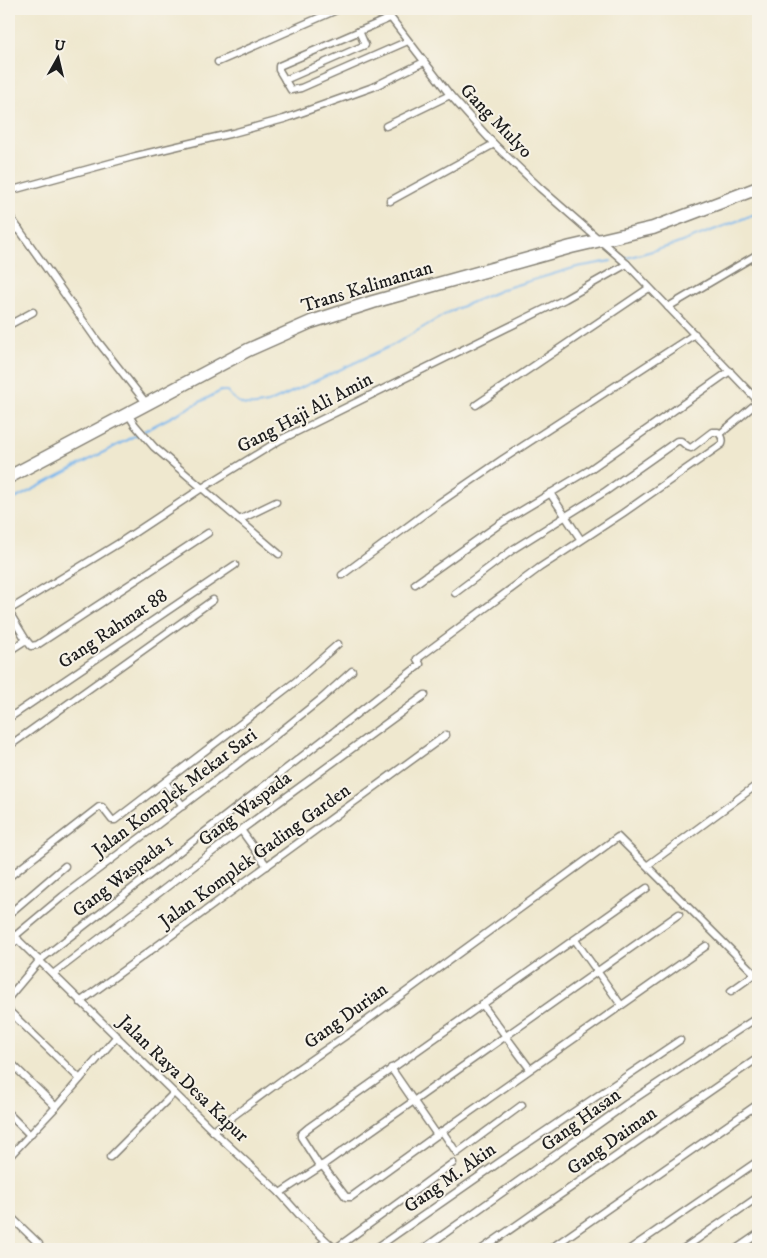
<svg xmlns="http://www.w3.org/2000/svg" width="767" height="1258" font-family="'IM FELL DW Pica',serif">
  <style>
    .lines { fill: none; stroke-linecap: round; stroke-linejoin: round }
    .stream { stroke: #7bb7ed; stroke-width: 2 }
    .street-casing { stroke: #868276; stroke-width: 9 }
    .highway-casing { stroke: #868276; stroke-width: 15 }
    .street { stroke: #fff; stroke-width: 6 }
    .highway { stroke: #fff; stroke-width: 12 }
    .labels { text-anchor: middle; dominant-baseline: central; stroke-width: 4; stroke-linejoin: round; paint-order: stroke }
    .street-label { font-size: 19px; fill: #1c1c1c; stroke: #f7f3e8 }
  </style>
  <rect width="100%" height="100%" fill="#f7f3e8"/>
  <filter id="ink" filterUnits="userSpaceOnUse"><feTurbulence type="fractalNoise" baseFrequency=".02" numOctaves="2"/><feDisplacementMap in="SourceGraphic" scale="10" xChannelSelector="R" yChannelSelector="G"/><feConvolveMatrix kernelMatrix="1 2 1 2 8 2 1 2 1" color-interpolation-filters="sRGB"/></filter>
  <filter id="wash" filterUnits="userSpaceOnUse"><feTurbulence type="fractalNoise" baseFrequency=".0096" numOctaves="4" result="noise"/><feDisplacementMap in="SourceGraphic" scale="20" xChannelSelector="R" yChannelSelector="G"/><feGaussianBlur stdDeviation="1.12" result="paint"/><feColorMatrix in="noise" values="0 0 0 0 0 0 0 0 0 0 0 0 0 0 0 0 0 1.4 0 .05"/><feComposite in="paint" operator="in"/></filter>
  <g filter="url(#wash)">
    <rect width="100%" height="100%" fill="#efe8cf"/>
    <g class="lines">
      <g class="stream">
        <path d="M623 259 674 245 758 213"/>
        <path d="M144 431 221 391H227C240 408 248 407 268 403L393 345 451 311 506 288 577 267 611 261"/>
        <path d="M9 502 140 433"/>
      </g>
    </g>
  </g>
  <g filter="url(#ink)">
    <g class="lines">
      <defs>
        <g id="street">
          <path d="M384 9 450 95 494 144 540 188 627 264 758 401"/>
          <path d="M390 18 279 66V70L291 90 301 88 408 41"/>
          <path d="M218 62 339 9"/>
          <path d="M285 80 365 45 359 31"/>
          <path d="M386 126 450 95"/>
          <path d="M9 191 136 156 233 133 284 119 373 87 424 62"/>
          <path d="M390 201 494 144"/>
          <path d="M9 215 96 339 147 404"/>
          <path d="M9 232 19 229"/>
          <path d="M668 307 758 254"/>
          <path d="M9 325 33 312"/>
          <path d="M476 405 649 288"/>
          <path d="M128 414 135 425 154 447 279 554"/>
          <path d="M720 434 758 402"/>
          <path d="M550 493 581 540"/>
          <path d="M239 520 276 502"/>
          <path d="M342 575 439 503 503 459 695 334"/>
          <path d="M415 584 501 523 589 470 730 371"/>
          <path d="M9 610 119 543 202 488 280 440 565 299 627 264"/>
          <path d="M9 612 26 640"/>
          <path d="M9 651 26 640 31 646 37 645 208 533"/>
          <path d="M9 718 235 565"/>
          <path d="M9 746 213 600"/>
          <path d="M165 782 183 806"/>
          <path d="M241 830 267 866"/>
          <path d="M648 865 758 784"/>
          <path d="M9 877 99 807H102L112 820H115L295 682 338 644"/>
          <path d="M9 914 65 866"/>
          <path d="M9 931 213 1131 280 1193 303 1219 335 1249"/>
          <path d="M15 936 63 896 276 735 321 699 352 671"/>
          <path d="M575 940 621 1005"/>
          <path d="M9 947 18 939"/>
          <path d="M53 974 241 830 425 695"/>
          <path d="M731 991 755 974"/>
          <path d="M9 997 40 960 417 667 420 664 417 659 539 568 623 513 722 444C724 439 721 435 718 432H712L691 448 688 447 681 441H677L606 491 515 548 455 593"/>
          <path d="M80 1002 446 735"/>
          <path d="M482 1004 530 1069"/>
          <path d="M9 1011 80 1079"/>
          <path d="M9 1061 56 1107"/>
          <path d="M391 1068 437 1135 706 946"/>
          <path d="M9 1114 30 1135"/>
          <path d="M213 1131 286 1077 351 1032 618 837 758 977"/>
          <path d="M442 1131 457 1153 522 1105"/>
          <path d="M9 1157 56 1107 117 1036"/>
          <path d="M110 1157 174 1093"/>
          <path d="M322 1165 346 1197H351L437 1135"/>
          <path d="M320 1167 301 1137V1134L308 1128 647 888"/>
          <path d="M280 1193 320 1167 679 914"/>
          <path d="M9 1215 39 1244 34 1249"/>
          <path d="M316 1249 326 1241"/>
          <path d="M335 1249 453 1163"/>
          <path d="M375 1249 504 1159 680 1040"/>
          <path d="M423 1249 628 1103 758 1017"/>
          <path d="M482 1249 758 1058"/>
          <path d="M550 1249 758 1104"/>
          <path d="M630 1249 758 1161"/>
          <path d="M683 1249 758 1197"/>
          <path d="M736 1249 758 1234"/>
        </g>
        <path id="highway" d="M9 477 248 350 311 322 373 302 571 247 653 228 758 188"/>
      </defs>
      <use href="#street" class="street-casing"/>
      <use href="#highway" class="highway-casing"/>
      <use href="#street" class="street"/>
      <use href="#highway" class="highway"/>
    </g>
  </g>
  <g class="labels">
    <g class="street-label">
      <text transform="translate(496 121) rotate(46)">Gang Mulyo</text>
      <text transform="translate(367 287) rotate(-17)">Trans Kalimantan</text>
      <text transform="translate(305 413) rotate(-28)">Gang Haji Ali Amin</text>
      <text transform="translate(113 629) rotate(-34)">Gang Rahmat 88</text>
      <text transform="translate(175 793) rotate(-37)">Jalan Komplek Mekar Sari</text>
      <text transform="translate(245 809) rotate(-37)">Gang Waspada</text>
      <text transform="translate(255 856) rotate(-36)">Jalan Komplek Gading Garden</text>
      <text transform="translate(123 876) rotate(-38)">Gang Waspada 1</text>
      <text transform="translate(346 1016) rotate(-36)">Gang Durian</text>
      <text transform="translate(183 1079) rotate(44)">Jalan Raya Desa Kapur</text>
      <text transform="translate(581 1120) rotate(-36)">Gang Hasan</text>
      <text transform="translate(612 1141) rotate(-35)">Gang Daiman</text>
      <text transform="translate(450 1178) rotate(-35)">Gang M. Akin</text>
    </g>
  </g>
  <rect width="767" height="1258" fill="none" stroke="#f7f3e8" stroke-width="30"/>
  <g transform="translate(58 58) rotate(8)" stroke="#f7f3e8" stroke-width="4" paint-order="stroke">
  <path d="M0-4L9 19L0 12L-9 19Z" fill="#1c1c1c"/>
  <text y="-8" font-size="14" font-weight="bold" text-anchor="middle" fill="#1c1c1c">U</text>
  </g>
</svg>
